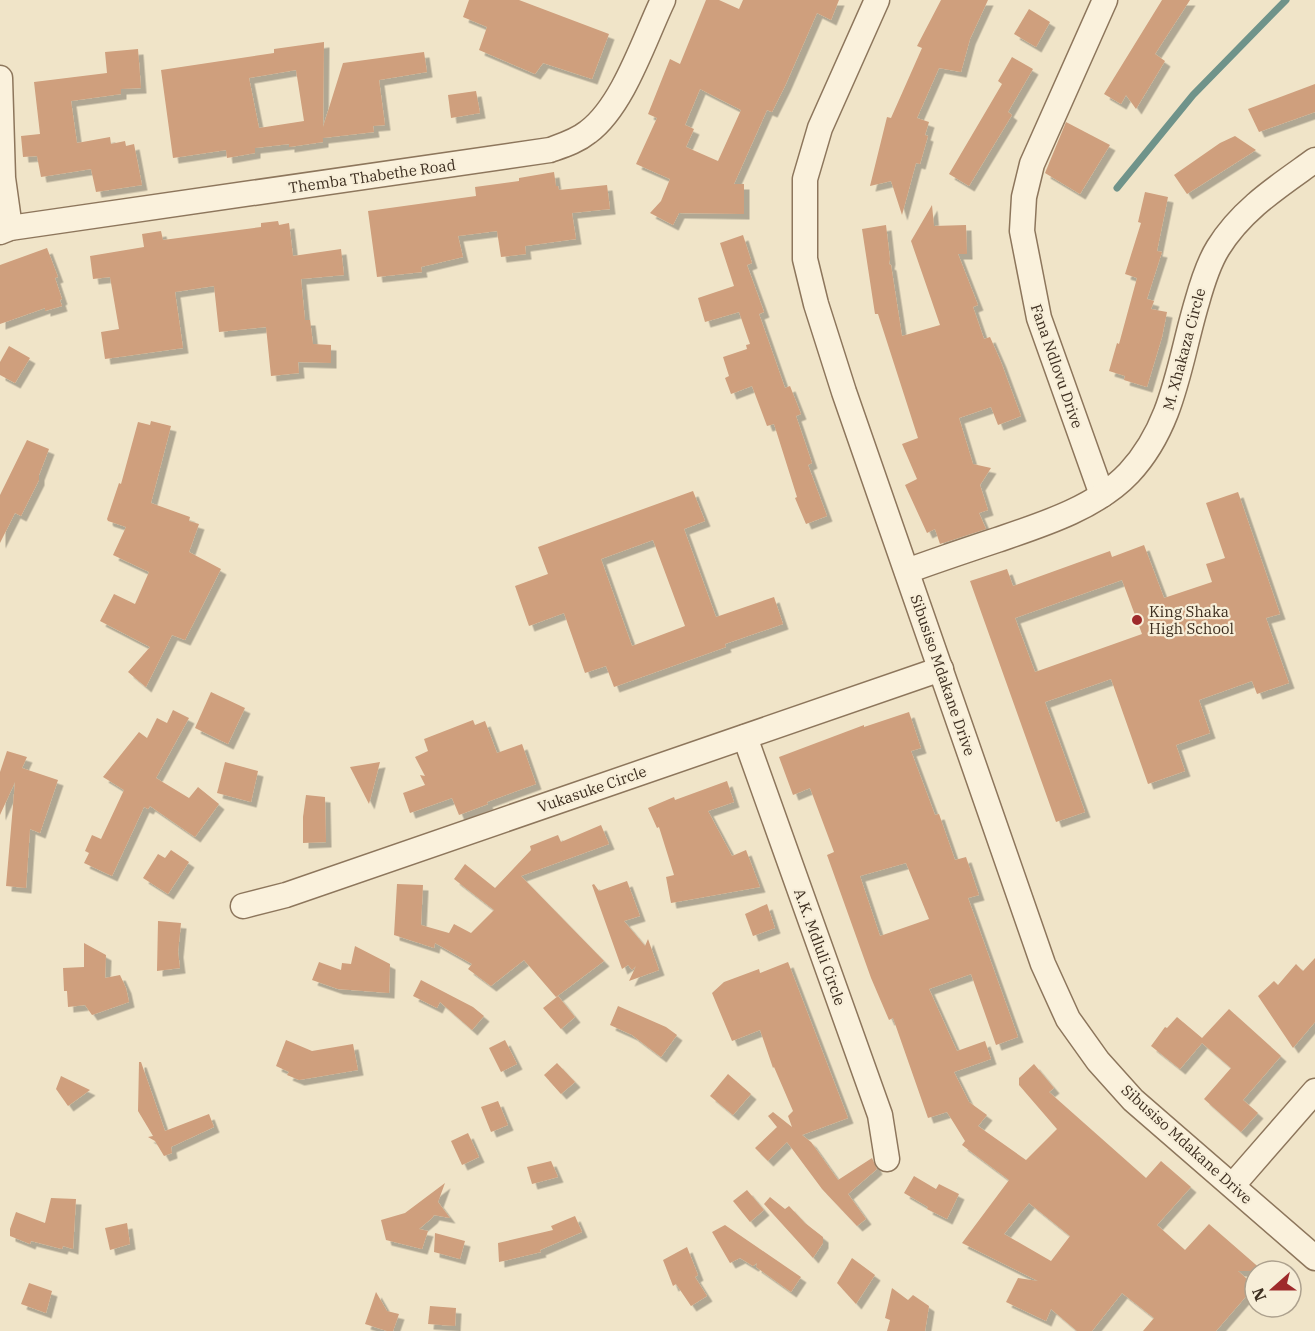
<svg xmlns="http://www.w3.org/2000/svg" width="1315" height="1331" font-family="'IBM Plex Serif',serif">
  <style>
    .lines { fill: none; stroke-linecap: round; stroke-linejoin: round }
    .stream { stroke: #6f938a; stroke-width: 7 }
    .building { fill: #cf9f7d; fill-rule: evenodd; filter: url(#shadow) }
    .minor-casing { stroke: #8d765c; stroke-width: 27 }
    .minor { stroke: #faf1dc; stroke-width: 24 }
    .poi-dot { fill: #9e2a2b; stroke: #f7eed8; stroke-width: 2 }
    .labels { text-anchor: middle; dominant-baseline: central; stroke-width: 4.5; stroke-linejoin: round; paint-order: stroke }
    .street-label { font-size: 15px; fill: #3d2e20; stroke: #f7eed8 }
    .poi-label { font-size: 15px; fill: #3d2e20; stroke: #f7eed8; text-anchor: start }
  </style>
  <defs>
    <filter id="shadow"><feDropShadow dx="5.5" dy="5.5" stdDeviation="0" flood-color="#0004"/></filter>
  </defs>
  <rect width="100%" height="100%" fill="#f0e4c8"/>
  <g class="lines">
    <path class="stream" d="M1117 188 1193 95 1286 0"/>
  </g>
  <g class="building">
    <path d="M469 0H519L609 34 592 79 543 63 535 74 479 50 487 27 463 17Z"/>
    <path d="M706 0H719L739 9 743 0H839L831 20 817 13 785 86 772 112 767 110 734 184H744V214L679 213 673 225 650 213 661 201 670 179 636 164 657 118 648 114 670 59 680 64ZM700 89 741 110 718 161 686 147 694 129 685 125Z"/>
    <path d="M941 0H988L970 39 961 72 939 68 917 118 929 122 925 135 928 136 920 164 916 163 902 215 891 181 870 186 887 117 891 118 922 48 917 46Z"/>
    <path d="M1162 0H1190L1155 54 1165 61 1136 109 1126 95 1121 104 1104 94Z"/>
    <path d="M1029 9 1050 22 1036 47 1014 34Z"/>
    <path d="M324 42 323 127 343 63 424 52 427 72 379 80 385 125 373 126 374 132 323 138V142L289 147V144L255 148V153L227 158 226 150 173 158 161 70 274 53V49ZM296 70 304 121 259 128 249 78Z"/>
    <path d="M138 49 141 88 121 89V94L71 101 77 143 110 137 111 144 125 141 126 146 134 144 142 185 96 192 91 169 41 177 37 156 23 157 21 136 40 134 34 82 107 73 105 52Z"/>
    <path d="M1012 57 1033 69 1008 112 1012 115 969 186 949 174 1002 84 998 81Z"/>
    <path d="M1315 84V112L1259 132 1248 109Z"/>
    <path d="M476 91 480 113 451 118 448 95Z"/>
    <path d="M1066 122 1110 145 1080 194 1045 173Z"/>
    <path d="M1235 136 1256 150 1187 194 1174 175 1220 143Z"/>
    <path d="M554 172 556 186H558L559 190 607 185 610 209 572 213 576 239 525 246 526 254 501 257 497 231 458 236 463 257 421 267 422 272 377 277 368 211 476 196 475 187 519 181V178Z"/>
    <path d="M1145 192 1168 197 1157 251 1162 252 1147 299 1154 301 1151 309 1167 312 1162 337 1147 387 1124 380 1125 376 1109 371 1117 343 1119 344 1137 278 1125 274 1141 223 1138 222Z"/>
    <path d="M932 205 934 226 966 225 967 254H958L978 305 973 307 984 339 990 337 1001 362 1021 416 998 425 991 407 959 418 973 464 991 468 980 485 988 510 979 513 986 529 940 544 935 529 927 533 905 485 917 479 902 444 918 438 878 314H875L862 229 886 225 890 259 889 264 891 265 902 336 940 325 911 241Z"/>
    <path d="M278 221 279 225 289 223 293 256 341 249 344 275 301 279 305 320H310L313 344 331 345V363L298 362 299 373 271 376 266 327 219 332 214 286 175 292 183 348 105 359 101 332 119 329 110 277 93 279 90 256 144 247 142 234 161 231 163 240 261 227V223Z"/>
    <path d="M743 235 752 263 747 265 764 312 759 314 785 388 790 386 801 414 796 416 812 463 808 465 827 516 806 524 795 498 797 497 774 424 767 426 752 386 731 394 725 378 729 376 723 357 747 349 746 345 750 344 739 312 705 322 698 298 734 286 720 243Z"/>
    <path d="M47 248 58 277 55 278 62 299 60 300 62 306 45 311V308L0 324V265Z"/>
    <path d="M9 346 30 358 15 383 0 375V362Z"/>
    <path d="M151 421 171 426 151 503 190 517 189 521 199 524 189 552 221 569 185 640 172 635 146 687 128 672 150 647 100 621 114 594 135 604 149 572 113 555 126 527 108 521 107 519 119 483 121 484 138 422 150 425Z"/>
    <path d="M27 440 49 449 39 475V480L21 516 15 513 0 543V495Z"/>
    <path d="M693 491 705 521 684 529 716 617 774 597 783 624 725 644 726 647 614 687 606 666 585 673 564 613 529 626 515 586 548 574 538 547ZM653 540 685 626 632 646 601 559Z"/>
    <path d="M1238 492 1280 614 1266 618 1289 683 1257 694 1252 681 1199 700 1210 733 1176 745 1185 771 1148 784 1111 679 1045 702 1085 812 1056 822 970 581 1007 569 1013 586 1110 551 1112 557 1144 545 1164 598 1212 582 1206 564 1225 558 1206 503ZM1122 580 1142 634 1035 672 1015 618Z"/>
    <path d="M211 692 245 708 228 744 195 728Z"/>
    <path d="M173 710 189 718 156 778 189 798 198 787 219 804 195 837 150 806 148 809 144 807 112 876 84 863 89 853 85 851 92 835 101 839 124 790 103 777 139 732 147 738 157 718 167 723Z"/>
    <path d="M909 712 921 748 911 751 935 815 939 814 955 860 966 857 979 895 968 898 1018 1037 996 1045 971 974 929 989 957 1051 985 1041 991 1059 954 1072 969 1102 987 1115 978 1126 1026 1160 1057 1129 1019 1085V1078L1034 1064 1054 1088 1049 1092 1146 1178 1161 1161 1191 1187 1157 1225 1185 1250 1209 1224 1263 1271H1238L1255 1286 1216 1331H1143L1154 1318 1122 1293 1092 1331H1077L1051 1309 1046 1321 1006 1302 1018 1278 1038 1281 962 1243 1009 1180 962 1145 965 1141 947 1112 928 1118 893 1018 889 1020 871 978 827 855 834 852 810 788 793 795 779 757 864 725V727ZM906 863 929 919 880 936 860 876ZM1029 1203 1070 1236 1051 1261 1004 1234Z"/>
    <path d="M473 720 475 725 485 721 497 753 522 744 536 784 487 802 488 804 459 815 452 798 410 813 403 793 425 785 420 775 425 776 415 757 428 751 424 739Z"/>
    <path d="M7 751 27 757 22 768 58 780 40 833 30 829 26 888 6 886 15 782 0 815V772Z"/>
    <path d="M225 762 258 771 251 802 217 793Z"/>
    <path d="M380 762 369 804 350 767Z"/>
    <path d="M727 781 734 802 708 811 732 856 746 850 760 887 671 903 666 877 674 875 659 827 657 828 648 808 674 797 675 800Z"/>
    <path d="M306 795 325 797 326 842 303 843V817Z"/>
    <path d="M601 825 609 844 521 876 604 961 556 997 524 960 491 986 468 969 472 964 435 943 434 948 394 935 397 884 423 885 421 925 449 933 454 924 471 933 494 910 454 879 465 864 495 888 531 850 530 846 558 835 561 842Z"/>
    <path d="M171 850 189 862 168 894 143 878 158 854 165 858Z"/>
    <path d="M627 881 640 916 624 921 645 946 648 939 659 970 629 981 636 966 632 970 628 965 622 969 592 885 594 884 599 891Z"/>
    <path d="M767 904 775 928 753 936 745 914Z"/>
    <path d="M158 921 181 923 178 952 180 968 157 971Z"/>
    <path d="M84 943 106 955 105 978 120 975 126 988 129 1002 92 1015 85 1005 68 1007 67 991H64L63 968 84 967Z"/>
    <path d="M355 946 390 964 389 993 338 989 312 980 319 962 341 970 342 963 351 964Z"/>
    <path d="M1315 958V1022L1293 1048 1258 996 1274 981 1278 985 1296 964 1303 971Z"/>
    <path d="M788 962 848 1118 802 1135 811 1142 838 1180 872 1158 877 1169 848 1194 866 1219 857 1226 822 1189 787 1142 768 1161 755 1148 777 1127 768 1116 773 1112 792 1127 788 1116 793 1111 774 1067 773 1068 760 1030 732 1041 712 993 724 982 759 969 760 973Z"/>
    <path d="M421 980 473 1007 484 1016 472 1030 440 1002 437 1008 413 996Z"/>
    <path d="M558 996 575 1017 561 1029 543 1008Z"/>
    <path d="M618 1006 666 1027 677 1035 661 1057 632 1035 610 1025Z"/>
    <path d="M1229 1009 1281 1056 1243 1100 1258 1113 1241 1132 1204 1099 1231 1068 1202 1043 1180 1069 1151 1046 1165 1027 1167 1028 1177 1017 1202 1038Z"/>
    <path d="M286 1040 312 1051 353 1044 358 1070 299 1080 287 1075 289 1072 276 1066Z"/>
    <path d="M505 1040 517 1064 501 1072 489 1048Z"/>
    <path d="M139 1062H141L165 1131 209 1114 214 1127 171 1147 172 1153 164 1156 155 1141 148 1137 153 1136 138 1111Z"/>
    <path d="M557 1063 575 1082 561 1094 544 1075Z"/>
    <path d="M728 1074 751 1094 733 1115 710 1096Z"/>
    <path d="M61 1076 90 1090 68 1106 56 1089Z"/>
    <path d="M498 1101 508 1125 491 1132 481 1107Z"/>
    <path d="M468 1133 479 1157 462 1165 451 1141Z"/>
    <path d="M551 1161 558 1177 532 1184 527 1167Z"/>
    <path d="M914 1176 936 1189 939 1184 959 1194 947 1219 927 1209 928 1207 904 1193Z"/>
    <path d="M445 1183 438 1202 450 1218 434 1215 432 1218 419 1229 428 1231 422 1249 386 1240 381 1220 405 1213Z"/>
    <path d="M747 1190 764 1210 750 1222 733 1201Z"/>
    <path d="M770 1197 785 1209 789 1206 805 1223 823 1237V1243L813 1258 764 1204Z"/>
    <path d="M51 1198 76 1199 73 1249 63 1246 62 1249 31 1241 30 1244 10 1236V1229L16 1212 45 1223Z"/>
    <path d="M575 1216 582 1232 540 1250 541 1252 499 1262 498 1243 553 1230 551 1226Z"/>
    <path d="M127 1223 130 1244 110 1250 105 1228Z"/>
    <path d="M725 1225 801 1277 791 1292 756 1267 757 1263 753 1266 740 1258 730 1263 712 1232Z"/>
    <path d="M435 1233 465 1241 460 1259 434 1252Z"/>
    <path d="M687 1247 698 1275 695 1277 707 1296 691 1306 676 1284 673 1286 663 1260Z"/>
    <path d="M852 1258 875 1275 856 1304 837 1283Z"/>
    <path d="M29 1283 52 1291 46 1313 21 1304Z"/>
    <path d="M892 1288 908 1300 913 1295 929 1306 925 1331H887L890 1320 885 1318Z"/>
    <path d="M376 1292 387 1311 399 1314 393 1331H387L365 1324Z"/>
    <path d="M430 1306 456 1308 455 1326 428 1324Z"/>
  </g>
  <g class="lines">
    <defs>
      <g id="minor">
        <path d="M877 0 820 128 805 179V259L816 304 844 392 1043 964 1068 1019 1098 1061 1133 1100 1315 1258"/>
        <path d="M0 78 3 178 10 228"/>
        <path d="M0 232 10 228 550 150C564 145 577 141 588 132 623 106 644 40 663 0"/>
        <path d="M1102 495 1039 318 1022 231 1024 197 1032 164 1105 0"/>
        <path d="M907 571C937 560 967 550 997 540 1041 525 1096 508 1129 473 1174 425 1179 362 1197 302 1202 284 1208 264 1218 248 1242 209 1279 186 1315 160"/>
        <path d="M745 737 880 1115 887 1159"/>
        <path d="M243 906 286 895 941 669"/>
        <path d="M1233 1185 1315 1091"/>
      </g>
    </defs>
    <use href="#minor" class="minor-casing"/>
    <use href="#minor" class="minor"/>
  </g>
  <circle class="poi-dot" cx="1137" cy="620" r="6"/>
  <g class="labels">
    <g class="street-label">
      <text transform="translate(372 176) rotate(-8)">Themba Thabethe Road</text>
      <text transform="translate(1184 349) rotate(-75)">M. Xhakaza Circle</text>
      <text transform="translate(1057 366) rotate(71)">Fana Ndlovu Drive</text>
      <text transform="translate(943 675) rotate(71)">Sibusiso Mdakane Drive</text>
      <text transform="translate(592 789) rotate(-19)">Vukasuke Circle</text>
      <text transform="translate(820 947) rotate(70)">A.K. Mdluli Circle</text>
      <text transform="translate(1187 1144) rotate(42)">Sibusiso Mdakane Drive</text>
    </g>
    <g class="poi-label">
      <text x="1149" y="611">King Shaka<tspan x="1149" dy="17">High School</tspan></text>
    </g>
  </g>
  <g transform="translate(1273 1289) rotate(249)"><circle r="28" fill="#f7eed8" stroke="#ada18e" stroke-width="1.5"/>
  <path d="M0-4.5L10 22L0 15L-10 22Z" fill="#9e2a2b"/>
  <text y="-9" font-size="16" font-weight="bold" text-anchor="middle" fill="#3d2e20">N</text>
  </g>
</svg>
